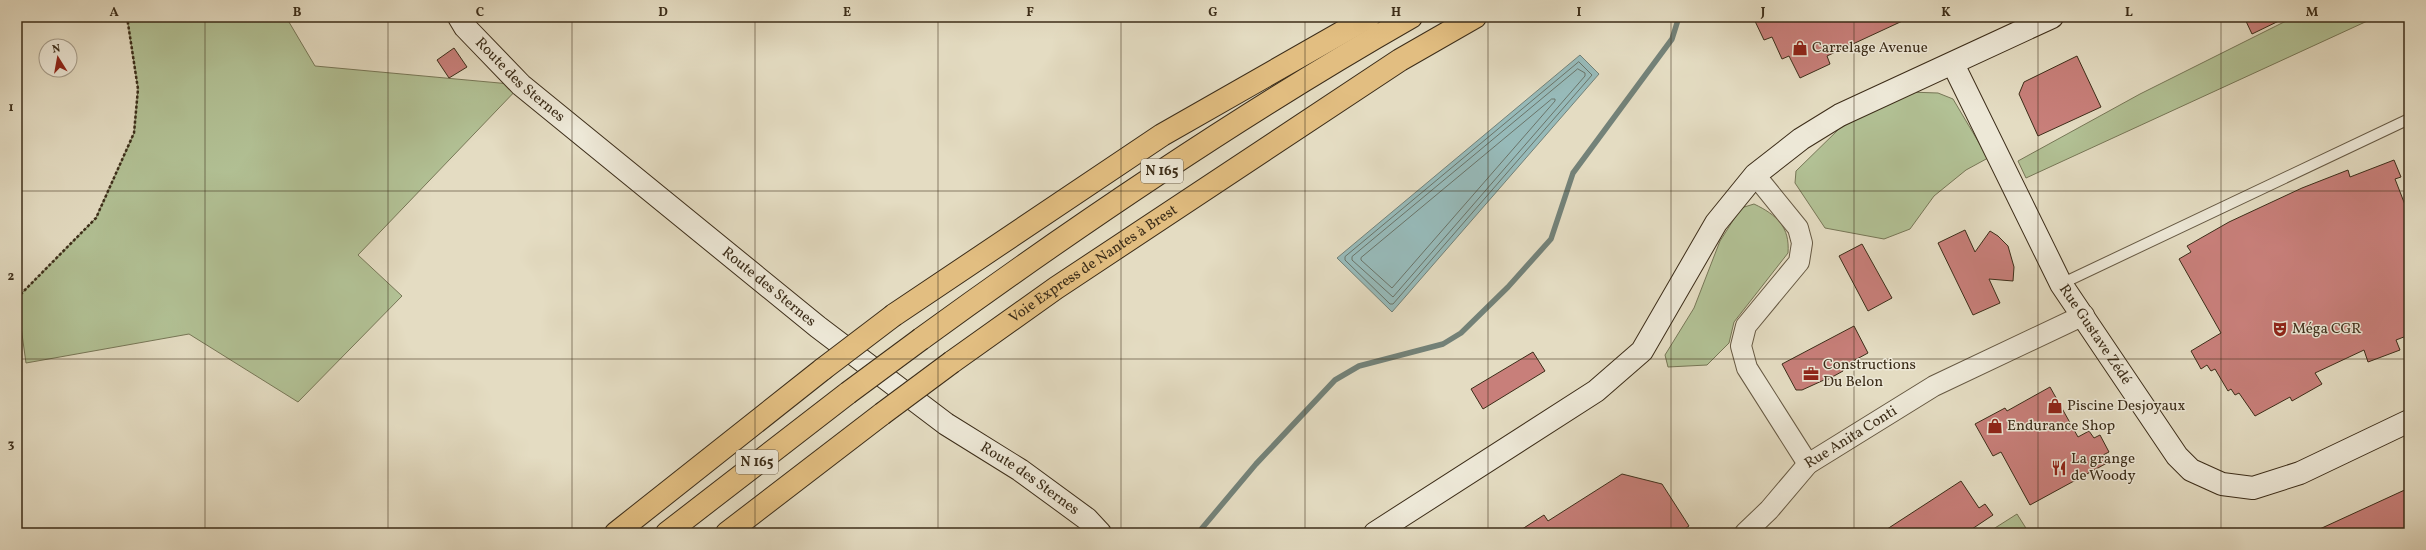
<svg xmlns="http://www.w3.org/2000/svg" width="2426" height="550" font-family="Vollkorn,serif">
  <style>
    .green { fill: #b2c195; stroke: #777757 }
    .water { fill: #97bab9; stroke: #738279 }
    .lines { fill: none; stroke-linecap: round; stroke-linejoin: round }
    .shore { stroke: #6a7469; stroke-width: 1 }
    .stream { stroke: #738279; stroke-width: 5.5 }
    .building { fill: #c87f7a; stroke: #3c2d19 }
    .lane-casing { stroke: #665943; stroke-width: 12 }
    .street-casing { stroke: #665943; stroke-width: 22 }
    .secondary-casing { stroke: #3c2d19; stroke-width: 24 }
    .highway-casing { stroke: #3c2d19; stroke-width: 24 }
    .path { stroke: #3c2d19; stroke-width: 2.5; stroke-dasharray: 3 2; stroke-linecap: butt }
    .lane { stroke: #ede8d7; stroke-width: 10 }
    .street { stroke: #ede8d7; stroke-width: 20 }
    .secondary { stroke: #ede8d7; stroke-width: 22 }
    .highway { stroke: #e2be81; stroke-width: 22 }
    .highway-bridge-casing { stroke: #3c2d19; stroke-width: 24; stroke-linecap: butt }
    .highway-bridge { stroke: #e2be81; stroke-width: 22 }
    .grid { fill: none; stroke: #3c2d19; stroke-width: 1; stroke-opacity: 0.55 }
    .labels { text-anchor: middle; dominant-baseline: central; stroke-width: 3; stroke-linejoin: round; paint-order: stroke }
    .shield { fill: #ede8d7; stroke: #716552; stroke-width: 1 }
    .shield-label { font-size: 14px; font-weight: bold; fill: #3c2d19 }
    .poi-label { font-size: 15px; fill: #3c2d19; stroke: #ede8d7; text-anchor: start }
    .street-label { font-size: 15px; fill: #3c2d19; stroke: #ede8d7 }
    .neatline { fill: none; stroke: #3c2d19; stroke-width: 1.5 }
    .grid-label { font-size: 13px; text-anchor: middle; font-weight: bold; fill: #3c2d19 }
  </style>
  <rect width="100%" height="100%" fill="#e4dcc2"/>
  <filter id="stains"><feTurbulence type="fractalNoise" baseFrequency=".005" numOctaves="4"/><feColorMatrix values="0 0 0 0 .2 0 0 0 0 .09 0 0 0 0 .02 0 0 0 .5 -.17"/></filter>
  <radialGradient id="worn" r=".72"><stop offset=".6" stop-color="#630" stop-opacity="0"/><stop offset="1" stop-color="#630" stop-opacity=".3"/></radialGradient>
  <g class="green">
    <path d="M127 17H286L315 66 521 85 358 255 402 296 298 402 189 334 26 363 17 298 96 218 134 133 138 89Z"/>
    <path d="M2294 17H2376L2026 178 2018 161 2140 94Z"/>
    <path d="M1909 92 1938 93 1953 99 1988 158 1966 170 1934 196 1910 229 1884 239 1825 228 1795 183 1796 171 1840 128Z"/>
    <path d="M1754 204C1777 215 1790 227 1788 253L1734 322 1729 343 1707 365 1668 367 1665 355 1694 308 1720 241 1741 208Z"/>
    <path d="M2017 514 2029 533H1987Z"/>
  </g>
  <path class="water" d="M1580 55 1599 74 1392 312 1337 258Z"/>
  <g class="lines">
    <g class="shore">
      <path d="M1579 62 1592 75 1393 304H1390L1345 260V257Z"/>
      <path d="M1578 69 1585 73V76L1393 297 1352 260V257Z"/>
      <path d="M1552 99H1555V101L1392 288 1361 260V258Z"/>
    </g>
    <path class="stream" d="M1198 533 1256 464 1335 380 1359 366 1443 344 1461 333 1508 287 1551 239 1573 173 1672 39 1678 20"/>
  </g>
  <g class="building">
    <path d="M1753 17H1911L1827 56 1830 64 1800 78 1789 56 1782 59 1772 37 1764 40Z"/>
    <path d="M2244 17H2287L2252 34Z"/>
    <path d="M454 48 467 67 449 78 437 60Z"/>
    <path d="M2077 56 2101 107 2038 136 2019 94 2024 82Z"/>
    <path d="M2394 160 2401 177 2395 179 2409 215V335L2396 340 2400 350 2368 362 2364 350 2315 373 2322 384 2292 401 2290 397 2255 416 2239 393 2235 395 2231 389 2228 391 2215 369 2211 371 2207 365 2201 369 2191 351 2221 333 2179 259 2191 252 2187 246 2229 222 2302 188 2348 170 2350 177Z"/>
    <path d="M1965 230 1975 252 1990 231 1998 236 2008 246 2014 267 2013 281 1989 279 2000 303 1973 315 1938 243Z"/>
    <path d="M1862 244 1892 298 1868 311 1839 256Z"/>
    <path d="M1854 326 1868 353 1842 367 1843 371 1825 381 1824 380 1802 390H1796L1782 364Z"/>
    <path d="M1533 352 1545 371 1483 409 1471 389Z"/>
    <path d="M2050 387 2078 437 2089 431 2094 438 2100 435 2109 452 2103 455 2107 463 2030 505 2001 452 1993 456 1975 424 2005 408 2007 411Z"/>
    <path d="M1622 474 1662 484 1689 526 1679 533H1516L1544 515 1548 521Z"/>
    <path d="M1961 481 1979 508 1985 504 1993 515 1966 533H1881Z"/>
    <path d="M2409 488V533H2311Z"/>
  </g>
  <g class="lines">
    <defs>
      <path id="lane" d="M2061 284 2409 119"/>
      <g id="street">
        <path d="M1755 175 1798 228 1802 243 1799 262 1746 326 1741 346 1747 368 1808 464"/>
        <path id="s1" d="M1745 533 1769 510 1808 464 1934 386 2084 315"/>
      </g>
      <g id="secondary">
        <path id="s2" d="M459 17 465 27 521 85 818 327 946 424 1020 470 1087 519 1100 533"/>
        <path id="s3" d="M1953 64 2061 284 2177 456 2191 470 2222 484 2253 488 2300 473 2409 421"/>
        <path d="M1375 533 1596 391 1642 351 1716 223 1755 175 1801 139 1840 115 2052 17"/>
      </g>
      <g id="highway">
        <path d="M894 315 1162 135 1369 17"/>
        <path d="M921 339C1079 224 1241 114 1411 17"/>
        <path id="s4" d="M952 362 1056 288 1400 60 1475 17"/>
        <path d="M616 533 823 369"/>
        <path d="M667 533 848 393"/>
        <path d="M727 533 882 414"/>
      </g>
    </defs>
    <use href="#lane" class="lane-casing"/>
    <use href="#street" class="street-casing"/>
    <use href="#secondary" class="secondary-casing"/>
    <use href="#highway" class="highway-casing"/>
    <path class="path" d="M17 298 96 218 134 133 138 89 127 17"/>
    <use href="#lane" class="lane"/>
    <use href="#street" class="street"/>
    <use href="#secondary" class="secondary"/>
    <use href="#highway" class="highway"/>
    <defs>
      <g id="highway-bridge">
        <path d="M823 369 894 315"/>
        <path d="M848 393 921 339"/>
        <path d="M882 414 952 362"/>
      </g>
    </defs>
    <use href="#highway-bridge" class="highway-bridge-casing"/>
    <use href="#highway-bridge" class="highway-bridge"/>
  </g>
  <path class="grid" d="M205 17V533M388 17V533M572 17V533M755 17V533M938 17V533M1121 17V533M1305 17V533M1488 17V533M1671 17V533M1854 17V533M2038 17V533M2221 17V533M17 191H2409M17 359H2409"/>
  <defs>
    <symbol id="shop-bare" viewBox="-9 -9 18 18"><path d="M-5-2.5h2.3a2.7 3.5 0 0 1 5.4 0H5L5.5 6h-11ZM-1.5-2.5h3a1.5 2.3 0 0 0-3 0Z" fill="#8f2418" stroke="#ede8d7" stroke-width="2.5" paint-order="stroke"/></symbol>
    <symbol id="theatre-bare" viewBox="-9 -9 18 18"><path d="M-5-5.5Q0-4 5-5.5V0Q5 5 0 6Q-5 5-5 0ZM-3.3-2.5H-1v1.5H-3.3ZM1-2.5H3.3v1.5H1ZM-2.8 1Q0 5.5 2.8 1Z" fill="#8f2418" stroke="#ede8d7" stroke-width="2.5" paint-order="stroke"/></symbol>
    <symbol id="office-bare" viewBox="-9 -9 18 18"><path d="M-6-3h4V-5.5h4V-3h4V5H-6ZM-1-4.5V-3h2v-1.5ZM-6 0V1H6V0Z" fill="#8f2418" stroke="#ede8d7" stroke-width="2.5" paint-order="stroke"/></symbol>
    <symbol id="restaurant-bare" viewBox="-9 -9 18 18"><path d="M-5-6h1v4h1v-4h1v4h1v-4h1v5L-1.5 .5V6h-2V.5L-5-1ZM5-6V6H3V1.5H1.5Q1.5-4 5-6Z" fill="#8f2418" stroke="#ede8d7" stroke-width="2.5" paint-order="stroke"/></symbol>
  </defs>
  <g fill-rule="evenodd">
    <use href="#shop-bare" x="1789" y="37" width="22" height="22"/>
    <use href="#theatre-bare" x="2269" y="318" width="22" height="22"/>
    <use href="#office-bare" x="1800" y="363" width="22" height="22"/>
    <use href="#shop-bare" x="2044" y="395" width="22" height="22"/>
    <use href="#shop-bare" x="1984" y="415" width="22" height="22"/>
    <use href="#restaurant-bare" x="2048" y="457" width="22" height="22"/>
  </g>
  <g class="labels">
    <g class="shield">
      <rect x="1141" y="159" width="42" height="24" rx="3"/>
      <rect x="736" y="450" width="42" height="24" rx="3"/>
    </g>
    <g class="shield-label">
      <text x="1162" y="171">N 165</text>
      <text x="757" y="462">N 165</text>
    </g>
    <g class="poi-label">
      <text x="1812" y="48">Carrelage Avenue</text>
      <text x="2292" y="329">Méga CGR</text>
      <text x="1823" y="365">Constructions<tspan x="1823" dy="17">Du Belon</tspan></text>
      <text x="2067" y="406">Piscine Desjoyaux</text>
      <text x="2007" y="426">Endurance Shop</text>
      <text x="2071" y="459">La grange<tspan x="2071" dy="17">de Woody</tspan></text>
    </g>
    <g class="street-label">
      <text stroke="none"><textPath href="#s2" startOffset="88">Route des Sternes</textPath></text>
      <text stroke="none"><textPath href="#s4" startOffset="172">Voie Express de Nantes à Brest</textPath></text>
      <text stroke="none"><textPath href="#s2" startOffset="412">Route des Sternes</textPath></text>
      <text stroke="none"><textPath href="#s3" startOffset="306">Rue Gustave Zédé</textPath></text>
      <text stroke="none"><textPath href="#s1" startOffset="144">Rue Anita Conti</textPath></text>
      <text stroke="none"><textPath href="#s2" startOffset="736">Route des Sternes</textPath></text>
    </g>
  </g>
  <rect width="2426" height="550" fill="none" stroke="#e4dcc2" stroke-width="44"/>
  <g transform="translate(58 58) rotate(349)"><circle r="19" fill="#ede8d7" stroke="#a69d8b"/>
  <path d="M0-3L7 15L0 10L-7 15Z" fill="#8f2418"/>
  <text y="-6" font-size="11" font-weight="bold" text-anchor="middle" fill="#3c2d19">N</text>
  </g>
  <rect x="22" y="22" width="2382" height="506" class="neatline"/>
  <g class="grid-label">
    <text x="114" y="16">A</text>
    <text x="297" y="16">B</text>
    <text x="480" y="16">C</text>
    <text x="663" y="16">D</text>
    <text x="847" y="16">E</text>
    <text x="1030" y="16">F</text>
    <text x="1213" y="16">G</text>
    <text x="1396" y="16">H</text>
    <text x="1579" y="16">I</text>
    <text x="1763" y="16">J</text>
    <text x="1946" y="16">K</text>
    <text x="2129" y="16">L</text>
    <text x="2312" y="16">M</text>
    <text x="11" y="111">1</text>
    <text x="11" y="280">2</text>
    <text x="11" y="448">3</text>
  </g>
  <rect width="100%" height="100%" filter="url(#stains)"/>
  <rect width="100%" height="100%" fill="url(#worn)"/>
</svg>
